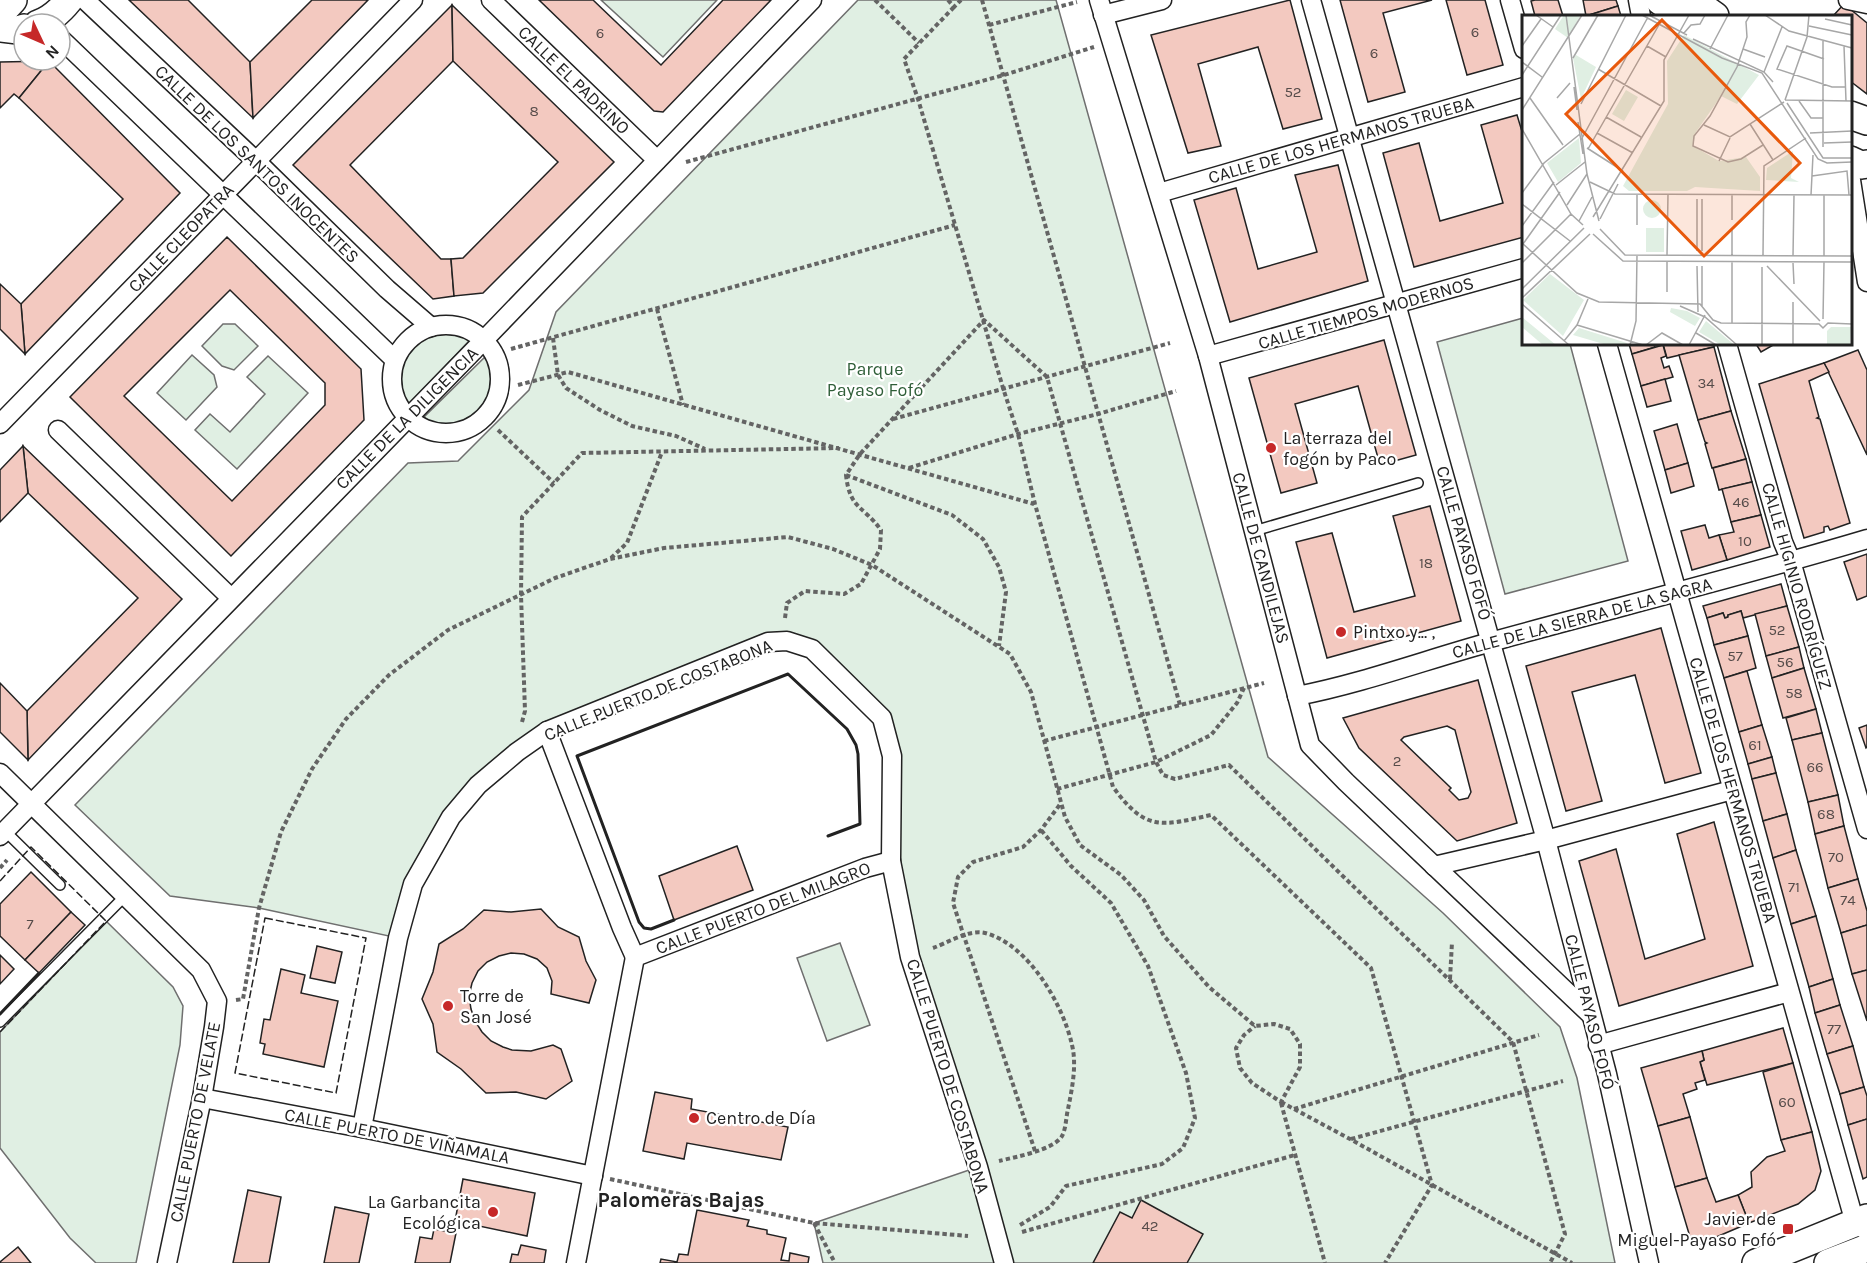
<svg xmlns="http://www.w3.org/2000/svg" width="1867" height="1263" font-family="Karla,sans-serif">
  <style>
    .green { fill: #e0efe3; stroke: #6f6f6f; stroke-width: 1.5 }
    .building { fill: #f3c9c0; stroke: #222; stroke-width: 1.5; fill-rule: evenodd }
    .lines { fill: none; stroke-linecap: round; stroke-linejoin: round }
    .lane-casing { stroke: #222; stroke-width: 12 }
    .street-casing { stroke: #222; stroke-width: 21 }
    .secondary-casing { stroke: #222; stroke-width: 30 }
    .path { stroke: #646464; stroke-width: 4; stroke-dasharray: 4.5 3; stroke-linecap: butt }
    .lane { stroke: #fff; stroke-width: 9 }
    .street { stroke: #fff; stroke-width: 18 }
    .secondary { stroke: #fff; stroke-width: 27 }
    .fence { stroke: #222; stroke-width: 1.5; stroke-dasharray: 8 3; stroke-linecap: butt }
    .wall { stroke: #222; stroke-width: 3 }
    .poi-dot { fill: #c62828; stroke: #fff; stroke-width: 2 }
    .labels { text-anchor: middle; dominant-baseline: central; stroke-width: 4.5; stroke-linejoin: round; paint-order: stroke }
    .number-label { font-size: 15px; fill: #564c4a }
    .street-label { font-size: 18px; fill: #222; stroke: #fff }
    .park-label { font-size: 18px; fill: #2f5e38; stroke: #fff }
    .poi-label { font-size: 18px; fill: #222; stroke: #fff; text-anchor: start }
    .quarter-label { font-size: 21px; font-weight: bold; fill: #222; stroke: #fff }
    .inset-road { fill: none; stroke: #a7a7a7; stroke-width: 1.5 }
    .view { fill: #e8590c; fill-opacity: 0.15; stroke: #e8590c; stroke-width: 3 }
    .inset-edge { fill: none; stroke: #222; stroke-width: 3 }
  </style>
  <rect width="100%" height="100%" fill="#fff"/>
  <g class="green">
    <path d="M601 0H717L663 57Z"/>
    <path d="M858 0H1056L1268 757 1443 913 1560 1027 1577 1078 1615 1263H823L814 1223 978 1167 910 957 882 718 812 649 787 641 547 731 451 817 398 938 259 908 170 896 75 805 408 463 458 461 529 390 556 312Z"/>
    <path d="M1523 318 1524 344H1570L1628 561 1505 594 1437 342Z"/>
    <path d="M223 324H235L258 346 234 370 222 366 202 346Z"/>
    <path d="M447 332 465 336 469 341 409 404C378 375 414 335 447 332Z"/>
    <path d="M192 355 214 375 217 387 186 420 157 393Z"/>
    <path d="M268 356 308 393 237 469 195 430 210 414 230 432 265 394 247 377Z"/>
    <path d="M486 356C514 398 464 447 422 419Z"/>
    <path d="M106 921 173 987 183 1006 180 1045 136 1263H96L70 1238 0 1148V1032Z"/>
    <path d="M840 943 870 1025 827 1041 797 958Z"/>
  </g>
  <g class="building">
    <path d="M129 0H188L250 62 253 118Z"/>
    <path d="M312 0H368L253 118 250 62Z"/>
    <path d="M539 0H593L661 65 723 0H771L663 112 654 111Z"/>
    <path d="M1290 0 1322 119 1283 129 1258 47 1198 64 1221 146 1188 153 1151 35Z"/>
    <path d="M1340 0H1432L1383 13 1405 92 1368 102Z"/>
    <path d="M1446 0H1485L1503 65 1467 75Z"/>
    <path d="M1535 0H1558L1563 16H1535L1531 1Z"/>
    <path d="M1583 0H1616L1618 6 1586 16Z"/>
    <path d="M1844 4 1867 23V94L1850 81V16H1833Z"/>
    <path d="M452 5 453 61 350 165 441 259H451L454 296 433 299 293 165Z"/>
    <path d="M452 5 614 162 483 293 454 296 451 259 463 258 558 162 453 61Z"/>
    <path d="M1618 6 1621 16H1586Z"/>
    <path d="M49 61 19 98 14 94 0 108V62Z"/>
    <path d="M49 61 180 193 25 354 21 304 123 199 19 98Z"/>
    <path d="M1517 115 1524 138V237L1414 267 1383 153 1419 143 1440 221 1503 203 1481 125Z"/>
    <path d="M1338 165 1368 281 1230 322 1194 200 1236 188 1258 269 1317 252 1295 175Z"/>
    <path d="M227 237 361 369 364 420 231 556 70 397ZM230 290 325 383V405L232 501 124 396Z"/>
    <path d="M0 284 21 304 25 354 0 329Z"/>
    <path d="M1384 340 1416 455 1380 465 1358 386 1295 404 1317 483 1281 493 1249 378Z"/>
    <path d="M1629 344H1654L1655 347 1632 354Z"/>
    <path d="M1663 344H1713L1714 347 1667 358Z"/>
    <path d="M1756 344H1775L1761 352Z"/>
    <path d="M1663 345 1666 356 1661 358 1664 368 1669 366 1673 377 1641 386 1632 354Z"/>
    <path d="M1714 347 1731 411 1698 420 1679 355Z"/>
    <path d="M1858 350 1867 370V455L1824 363Z"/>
    <path d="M1824 363 1829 372 1809 381 1819 417 1817 418 1820 419 1850 523 1830 530 1828 526 1824 527V532L1804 538 1759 384Z"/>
    <path d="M1665 379 1671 401 1647 407 1641 386Z"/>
    <path d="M1731 411 1746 459 1712 468 1705 444 1707 443 1705 442 1698 420Z"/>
    <path d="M1677 424 1688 463 1665 470 1654 431Z"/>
    <path d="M23 446 182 599 28 760 27 711 138 598 28 493Z"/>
    <path d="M23 446 28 493 0 522V470Z"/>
    <path d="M1746 459 1752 482 1719 490 1713 468Z"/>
    <path d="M1688 463 1694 486 1671 493 1665 470Z"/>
    <path d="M1752 482 1761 515 1731 522 1722 489Z"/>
    <path d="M1430 506 1461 621 1327 658 1296 542 1332 533 1354 612 1415 596 1393 516Z"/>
    <path d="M1761 515 1770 547 1727 560 1719 535 1734 532 1731 522Z"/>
    <path d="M1705 525 1709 538 1719 535 1727 560 1692 570 1681 531Z"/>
    <path d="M1867 554V596L1857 600 1844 562Z"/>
    <path d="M1781 584 1787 606 1743 618 1741 611 1728 615V617L1725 618 1723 613 1707 618 1703 606Z"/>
    <path d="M1787 606 1799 647 1766 656 1755 614Z"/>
    <path d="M1741 611 1748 636 1714 645 1707 618 1723 613 1725 618 1728 617V615Z"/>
    <path d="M1661 628 1701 773 1665 783 1635 675 1572 692 1602 801 1566 811 1526 666Z"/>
    <path d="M1748 636 1756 668 1724 678 1714 645Z"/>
    <path d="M1799 647 1804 668 1772 678 1766 656Z"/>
    <path d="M1804 668 1816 709 1783 718 1772 678Z"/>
    <path d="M1747 671 1762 725 1739 732 1724 678Z"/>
    <path d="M1478 680 1517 823 1457 841 1359 748 1343 718ZM1447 726 1455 730 1471 792 1468 798 1459 800 1449 790 1451 788 1401 740 1404 737Z"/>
    <path d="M0 683 27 711 28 760 0 732Z"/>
    <path d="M1816 709 1822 733 1792 740 1786 718Z"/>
    <path d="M1762 725 1772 757 1748 764 1739 732Z"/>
    <path d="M1867 725V747L1866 748 1859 728Z"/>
    <path d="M1822 733 1838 795 1808 802 1792 740Z"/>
    <path d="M1772 757 1776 773 1752 779 1748 764Z"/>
    <path d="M1776 773 1787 814 1763 821 1752 779Z"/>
    <path d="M1838 795 1844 826 1815 834 1808 802Z"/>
    <path d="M1787 814 1796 850 1773 858 1763 821Z"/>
    <path d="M1714 822 1753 966 1619 1006 1579 861 1616 849 1645 959 1705 939 1677 834Z"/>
    <path d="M1844 826 1858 879 1828 888 1815 834Z"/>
    <path d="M737 846 753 890 674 920 659 876Z"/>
    <path d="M1796 850 1816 916 1791 924 1773 858Z"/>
    <path d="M31 872 71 912 25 960 0 936V904Z"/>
    <path d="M1858 879 1867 911V925L1841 933 1828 888Z"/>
    <path d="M541 909 558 927 579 937 586 961 596 980 589 1003 551 994 552 981 547 968 537 959 524 954 511 953 499 956 487 962 478 971 472 983 469 996 471 1009 475 1021 482 1032 491 1041 503 1047 512 1050 531 1051 553 1045 561 1049 572 1081 546 1099 516 1092 486 1093 461 1069 437 1052 433 1024 422 999 433 972 439 944 463 929 484 910 511 912Z"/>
    <path d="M71 912 85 925 39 973 25 960Z"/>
    <path d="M1816 916 1833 979 1809 987 1791 924Z"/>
    <path d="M1867 925V970L1852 974 1841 933Z"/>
    <path d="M317 946 342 952 335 983 310 978Z"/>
    <path d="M0 955 14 969 0 984Z"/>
    <path d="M281 969 305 975 301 993 338 1001 324 1067 263 1054 265 1044 260 1043 264 1019 270 1020Z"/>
    <path d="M1867 970V1021L1852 974Z"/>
    <path d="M1833 979 1840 1005 1815 1013 1809 987Z"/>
    <path d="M1840 1005 1853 1046 1827 1054 1815 1013Z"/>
    <path d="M1783 1028 1793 1063 1707 1085 1700 1062 1704 1060 1702 1051Z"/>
    <path d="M1853 1046 1864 1087 1840 1094 1827 1054Z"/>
    <path d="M1702 1051 1704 1060 1700 1062 1705 1080 1695 1083 1697 1089 1683 1094 1690 1117 1658 1126 1641 1068Z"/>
    <path d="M1793 1063 1812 1132 1781 1140 1763 1072Z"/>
    <path d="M1864 1087 1867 1096V1119L1848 1125 1840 1094Z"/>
    <path d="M655 1092 692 1099 691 1109 788 1127 781 1160 687 1143 684 1159 643 1151Z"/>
    <path d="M1690 1117 1707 1178 1675 1187 1658 1126Z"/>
    <path d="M1867 1119V1177L1863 1179 1848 1125Z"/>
    <path d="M1812 1132 1821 1171 1815 1190 1798 1204 1749 1223 1738 1195 1752 1187 1751 1172 1767 1157 1785 1151 1781 1140Z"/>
    <path d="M1707 1178 1716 1202 1738 1195 1749 1223 1693 1247 1675 1187Z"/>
    <path d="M463 1179 535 1193 527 1236 455 1221Z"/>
    <path d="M248 1190 281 1197 269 1263H233Z"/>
    <path d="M1141 1200 1203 1234 1187 1263H1093L1120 1212 1132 1218Z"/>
    <path d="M335 1207 369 1214 359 1263H324Z"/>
    <path d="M697 1210 749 1220 747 1226 767 1230V1234L786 1238 781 1260 789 1261 790 1253 809 1257 808 1263H660L661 1259 677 1262 679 1254 688 1255Z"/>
    <path d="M434 1229 456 1233 450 1263H415L420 1237 432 1239Z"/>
    <path d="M521 1245 546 1250 544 1263H510L512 1254 518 1255Z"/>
    <path d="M18 1247 31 1263H0V1262Z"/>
  </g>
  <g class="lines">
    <defs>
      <g id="lane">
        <path d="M1254 531 1418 483"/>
        <path d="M5 831 60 885"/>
        <path d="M0 1022 125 896"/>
      </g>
      <g id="street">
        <path d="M85 0 256 161 387 289 431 327"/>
        <path d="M491 0 657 160"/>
        <path d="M1099 0 1208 356 1310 745 1346 782 1590 1014"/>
        <path d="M1311 0 1546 840 1607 1074 1649 1263"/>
        <path d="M1510 0 1524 49"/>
        <path d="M1638 0 1641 16"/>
        <path d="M1848 0 1867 4"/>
        <path d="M1103 15 1162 0"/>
        <path d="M60 38 395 360"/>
        <path d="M1850 174 1867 282"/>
        <path d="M1159 193 1524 87"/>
        <circle cx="446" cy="379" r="54"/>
        <path d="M1607 344 1855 1223 1864 1229"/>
        <path d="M1727 344 1783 542 1791 561 1867 829"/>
        <path d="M1208 356 1524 268"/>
        <path d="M0 424 413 0"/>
        <path d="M58 430 231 598"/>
        <path d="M1297 696C1364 683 1428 659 1494 641 1618 607 1743 576 1867 539"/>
        <path d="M547 731 622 928 635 957"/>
        <path d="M0 773 201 970 217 1001 214 1027 202 1098 167 1263"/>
        <path d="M0 836 484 340 812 0"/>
        <path d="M1434 866 1546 840 1732 790"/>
        <path d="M1598 1045 1789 992"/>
        <path d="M202 1098 362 1128 593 1176"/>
        <path d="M362 1128 398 938 413 884 451 817 478 785 517 752 547 731 768 642 787 641 812 649 882 718 892 756 891 861 910 957 978 1167 1004 1263"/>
        <path d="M576 1263 635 957 865 868 891 861"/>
      </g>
      <g id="secondary">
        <path d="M1659 0 1681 16"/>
        <path d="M1693 0 1715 16"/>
        <path d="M0 14 13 0"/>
        <path d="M38 24C50 20 61 10 69 0"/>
        <path d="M0 28 18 30 24 28"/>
        <path d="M1850 115 1867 121"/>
        <path d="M1850 160 1861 165 1867 164"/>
        <path d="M1756 1263 1867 1218"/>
        <path d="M1828 1263 1867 1248"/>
      </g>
    </defs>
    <use href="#lane" class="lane-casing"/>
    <use href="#street" class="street-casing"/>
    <use href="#secondary" class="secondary-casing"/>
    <g class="path">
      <path d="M875 0 919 43"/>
      <path d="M948 0 954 7 961 0"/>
      <path d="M982 0 1180 705"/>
      <path d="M954 7 904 59 918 99 1003 388 1018 434 1035 504 1113 787C1146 832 1161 826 1211 815L1371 968 1432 1185 1385 1263"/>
      <path d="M989 25 1077 2"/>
      <path d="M686 162 1004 75 1094 47"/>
      <path d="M657 309 683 405"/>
      <path d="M553 338 558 375 566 388 600 410 632 426 676 436 705 449"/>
      <path d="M511 349 955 225"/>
      <path d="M518 385 568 372 1034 504"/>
      <path d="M893 419 1170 343"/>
      <path d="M498 430 554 483"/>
      <path d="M909 468 1018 434 1098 414 1176 391"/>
      <path d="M846 475 952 515 983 539 999 567 1006 592 999 646"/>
      <path d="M611 558 627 543 662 452"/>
      <path d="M785 618 787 603 805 591 844 594 861 584 880 549 881 530C863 505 850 510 846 475L860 454 984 320 1047 377 1156 762 1163 775 1175 779 1229 765 1513 1042 1565 1234 1550 1263"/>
      <path d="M522 722 525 711 521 595 522 517 582 453 839 448"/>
      <path d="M1044 741 1264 683"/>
      <path d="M1057 789 1156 762 1211 735 1237 703 1244 688"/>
      <path d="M0 868 7 860"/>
      <path d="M933 948C947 943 969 929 985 933 1028 944 1063 1004 1072 1045 1077 1065 1072 1089 1068 1109 1066 1117 1066 1129 1062 1136 1054 1150 1015 1157 999 1161"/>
      <path d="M1450 979 1452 942"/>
      <path d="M236 1000 243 999 259 908 281 832 312 769 346 719 389 675 448 630 555 578 610 559 664 548 788 537 833 549 872 565 1010 654 1031 692 1065 817 1080 845 1121 875 1144 900 1164 936 1209 987 1255 1026 1274 1024 1290 1029 1300 1044V1067L1281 1102 1252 1083 1240 1068 1236 1048 1244 1035 1255 1026"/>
      <path d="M1281 1102 1350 1139 1572 1263"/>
      <path d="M1281 1103 1325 1263"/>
      <path d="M1294 1109 1539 1035"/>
      <path d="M1351 1139 1563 1081"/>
      <path d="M1035 1151 953 903 958 877 973 862 1023 847 1041 830 1061 803"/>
      <path d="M610 1179 814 1223 968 1236"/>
      <path d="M814 1223 835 1263"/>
      <path d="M1020 1225 1050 1207 1066 1186 1162 1164 1183 1148 1195 1118 1186 1073 1148 966 1111 903 1071 866 1041 830"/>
      <path d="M1022 1232 1295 1155"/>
    </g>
    <use href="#lane" class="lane"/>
    <use href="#street" class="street"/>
    <use href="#secondary" class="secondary"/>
    <g class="fence">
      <path d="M0 881 31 847 106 921 0 1032"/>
      <path d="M265 918 366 938 336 1093 235 1073Z"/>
    </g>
    <g class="wall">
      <path d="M674 920 651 929 644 928 639 922 577 756 788 674 847 729 856 745 858 754 860 824 828 836"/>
      <path d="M0 1014 39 973"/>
    </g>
  </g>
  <g class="poi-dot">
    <circle cx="1271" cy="448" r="6"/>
    <circle cx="1341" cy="632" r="6"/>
    <circle cx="448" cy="1006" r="6"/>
    <circle cx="694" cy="1118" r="6"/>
    <circle cx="493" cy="1212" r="6"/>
    <rect x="1782" y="1223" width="12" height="12" rx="3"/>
  </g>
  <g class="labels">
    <g class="number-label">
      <text x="1475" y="32">6</text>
      <text x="600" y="33">6</text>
      <text x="1374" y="53">6</text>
      <text x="1293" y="92">52</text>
      <text x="534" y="111">8</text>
      <text x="1706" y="383">34</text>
      <text x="1741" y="502">46</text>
      <text x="1745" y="541">10</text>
      <text x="1426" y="563">18</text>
      <text x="1777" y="630">52</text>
      <text x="1735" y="656">57</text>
      <text x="1785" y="662">56</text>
      <text x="1794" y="693">58</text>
      <text x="1755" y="745">61</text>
      <text x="1397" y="761">2</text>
      <text x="1815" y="767">66</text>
      <text x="1826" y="814">68</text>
      <text x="1836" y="857">70</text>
      <text x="1794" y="887">71</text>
      <text x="1848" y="900">74</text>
      <text x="30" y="924">7</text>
      <text x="1834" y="1029">77</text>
      <text x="1787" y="1102">60</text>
      <text x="1150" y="1226">42</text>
    </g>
    <g class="street-label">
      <text transform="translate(574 80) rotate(44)">CALLE EL PADRINO</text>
      <text transform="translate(1341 140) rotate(-16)">CALLE DE LOS HERMANOS TRUEBA</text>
      <text transform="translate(257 164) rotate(44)">CALLE DE LOS SANTOS INOCENTES</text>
      <text transform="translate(181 238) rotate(-46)">CALLE CLEOPATRA</text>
      <text transform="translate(1366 313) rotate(-16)">CALLE TIEMPOS MODERNOS</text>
      <text transform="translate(407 418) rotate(-45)">CALLE DE LA DILIGENCIA</text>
      <text transform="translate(1464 543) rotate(74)">CALLE PAYASO FOFÓ</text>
      <text transform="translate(1261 558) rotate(75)">CALLE DE CANDILEJAS</text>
      <text transform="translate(1797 586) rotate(74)">CALLE HIGINIO RODRÍGUEZ</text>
      <text transform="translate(1582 618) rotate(-15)">CALLE DE LA SIERRA DE LA SAGRA</text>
      <text transform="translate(658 690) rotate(-22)">CALLE PUERTO DE COSTABONA</text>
      <text transform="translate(1733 790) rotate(74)">CALLE DE LOS HERMANOS TRUEBA</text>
      <text transform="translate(763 908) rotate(-21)">CALLE PUERTO DEL MILAGRO</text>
      <text transform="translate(1590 1012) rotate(76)">CALLE PAYASO FOFÓ</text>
      <text transform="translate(948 1076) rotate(73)">CALLE PUERTO DE COSTABONA</text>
      <text transform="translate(195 1122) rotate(-79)">CALLE PUERTO DE VELATE</text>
      <text transform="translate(397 1136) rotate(11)">CALLE PUERTO DE VIÑAMALA</text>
    </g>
    <g class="park-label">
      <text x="875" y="369">Parque<tspan x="875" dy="21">Payaso Fofó</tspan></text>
    </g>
    <g class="poi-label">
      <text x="1283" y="438">La terraza del<tspan x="1283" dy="21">fogón by Paco</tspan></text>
      <text x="1353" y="632">Pintxo y... ,</text>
      <text x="460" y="996">Torre de<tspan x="460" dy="21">San José</tspan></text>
      <text x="706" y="1118">Centro de Día</text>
      <text x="481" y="1202" text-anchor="end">La Garbancita<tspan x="481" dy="21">Ecológica</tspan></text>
      <text x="1776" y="1219" text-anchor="end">Javier de<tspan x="1776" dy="21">Miguel-Payaso Fofó</tspan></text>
    </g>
    <g class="quarter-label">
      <text x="681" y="1200">Palomeras Bajas</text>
    </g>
  </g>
  <g transform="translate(1522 15)">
    <rect width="330" height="330" fill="#fff"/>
    <path d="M42 0 58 1 46 23 33 14ZM162 20 237 60 215 89 199 81 174 117 171 131 197 146 224 142 238 162V176L173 172 165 176H107L101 171 146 89 145 46ZM54 40 74 52 59 84 51 43ZM104 75 116 82 102 106 90 99ZM57 123 59 148 36 167 25 148ZM271 136 269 163 277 167 244 165 245 153ZM121 194a9 9 0 1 1 18 0a9 9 0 1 1-18 0ZM124 213H142V237H124ZM28 259 62 285 41 321 1 285ZM149 293 165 296 178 303 173 311 148 297ZM0 302 34 330H21L0 312ZM184 306 209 327 212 330H199L177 317ZM309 312H329L328 330H305V316ZM57 313 105 328 104 330H85L51 320Z" fill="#e0efe3"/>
    <path class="inset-road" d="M14 0 31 12M44 0 65 159 77 206M120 0 200 43 240 58 296 144 305 148 330 147M127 0 165 20M228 0 224 7 225 22 215 52 188 101 172 121 171 131 206 147 219 144 241 130M243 0 267 16 330 33M303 4 330 10M287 11 330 20M162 18 169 10 178 9 183 0M171 24 242 57 251 67M301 26V132M0 31 19 4M125 31 144 42M322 31 324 86M188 34 206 0M221 34 243 42M51 43 76 0M302 44 265 31 255 54 310 72H323M0 47 20 62M76 54 139 91M242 57 260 12M0 60 39 0M52 72 55 95M8 83 41 130M35 83 48 68M263 85 285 22 287 0M263 85 330 86M277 86 289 103H301M265 88 301 143H330M59 89 104 0M0 95 60 0M84 102 119 122M56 107 61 139M228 109 251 145M182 110 208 122 262 87M0 114 49 199 61 210M75 118 111 138M288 118 330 116M59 125 126 2M302 128 330 127M65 133 101 156M66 134 138 8M197 146 208 123M290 161 325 156 327 180M68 167 93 179 330 180M34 170 63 147M0 178 22 148 58 119M115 179V210M289 180 291 140M175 184V236M180 184V236M0 189 48 226M45 190 65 159M71 202 142 86V45L167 0M78 204 96 169M210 205V179M57 206 70 182M0 211 32 167M78 214 103 240 330 241M210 215V240M71 219 101 246 330 247M0 228 55 278 77 287 178 289 191 305 199 308 297 309 301 313 306 308 330 309M1 229 38 177M145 240 146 179M241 240 242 151 284 123M271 241 272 180M302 241V180M0 248 49 199M271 248 272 269M175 251 176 297M245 251 298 306M240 252V330M0 274 62 213M145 277V247M0 283 68 219M0 289 47 330M158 291 183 302 215 330M180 291V251M301 304 302 247M210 308V247M55 310 121 330M174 318 194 330M42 326 55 310 66 284M108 330 114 306 115 240M124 330 140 318 161 330M167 330 183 300M271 330V287"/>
    <path class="view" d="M140 5 278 148 182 241 44 99Z"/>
    <rect width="330" height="330" class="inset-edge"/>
  </g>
  <g transform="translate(42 42) rotate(134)"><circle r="28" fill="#ffffff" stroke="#a7a7a7" stroke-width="1.5"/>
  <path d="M0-4.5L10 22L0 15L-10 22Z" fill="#c62828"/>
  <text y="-9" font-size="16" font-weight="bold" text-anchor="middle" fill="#222222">N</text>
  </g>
</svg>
